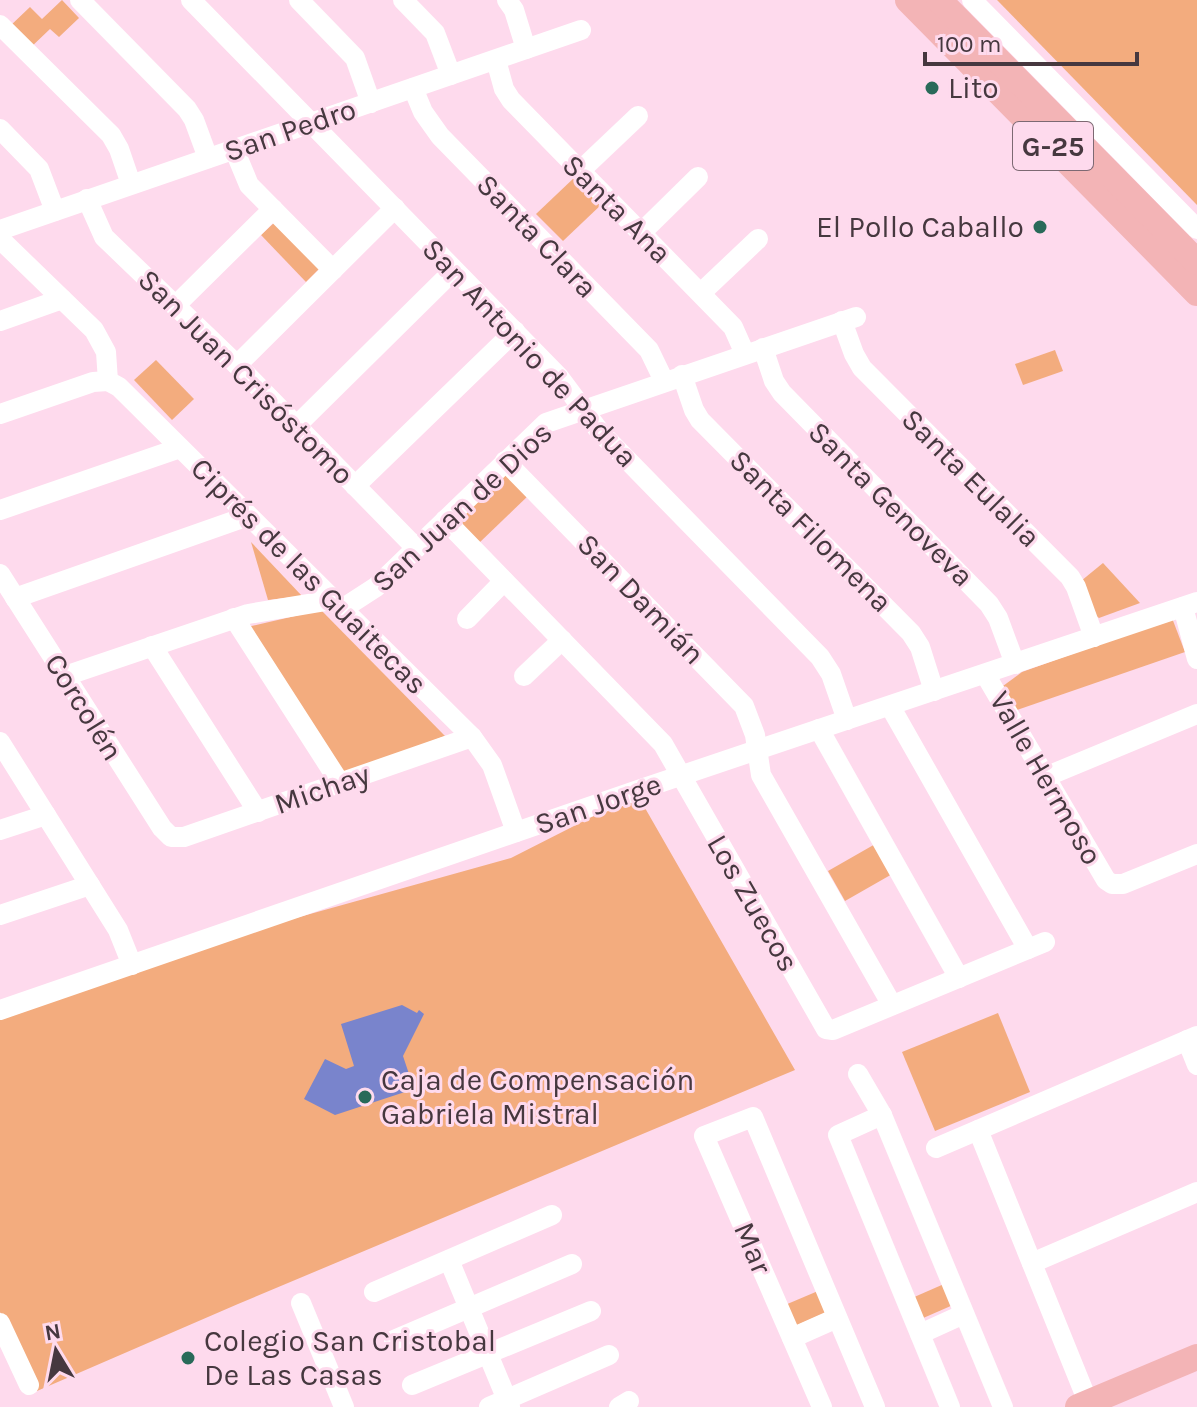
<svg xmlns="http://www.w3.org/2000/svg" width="1197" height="1407" font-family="Karla,sans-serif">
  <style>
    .green { fill: #f3ac7e }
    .water { fill: #7984cc }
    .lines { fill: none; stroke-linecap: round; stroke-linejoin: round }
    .minor { stroke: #fff; stroke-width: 20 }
    .major { stroke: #f3b4b6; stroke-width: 26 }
    .poi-dot { fill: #296a59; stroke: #fedaed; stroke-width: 3 }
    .labels { text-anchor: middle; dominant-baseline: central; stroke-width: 6; stroke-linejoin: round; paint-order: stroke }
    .shield { fill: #fedaed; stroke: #7d6973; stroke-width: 2 }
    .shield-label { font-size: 28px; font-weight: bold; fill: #46383f }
    .poi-label { font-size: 30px; fill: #46383f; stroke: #fedaed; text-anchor: start }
    .street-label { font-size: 30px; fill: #46383f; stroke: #fedaed }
  </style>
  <rect width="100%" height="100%" fill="#fedaed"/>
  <g class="green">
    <path d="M62 0 79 18 59 37 50 29 29 49 9 27 30 7 42 19Z"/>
    <path d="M997 0H1197V205Z"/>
    <path d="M576 176 603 203 563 241 536 214Z"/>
    <path d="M276 221 321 267 306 282 261 235Z"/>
    <path d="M1055 350 1063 371 1023 385 1015 364Z"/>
    <path d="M156 360 194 399 172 420 134 380Z"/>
    <path d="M508 472 530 494 478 544 456 522Z"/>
    <path d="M251 542 302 596 268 600Z"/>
    <path d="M1103 563 1140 603 1099 618 1095 615 1081 581Z"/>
    <path d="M321 610 445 736 342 775 247 627Z"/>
    <path d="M1172 618 1185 652 1017 710 1003 686 1022 672Z"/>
    <path d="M637 794 795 1070 238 1304 37 1391 0 1312V1020L267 926 511 858Z"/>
    <path d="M877 843 894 873 845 901 828 871Z"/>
    <path d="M998 1013 1030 1092 935 1131 902 1052Z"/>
    <path d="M944 1284 953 1305 921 1319 912 1298Z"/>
    <path d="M818 1291 827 1312 795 1326 785 1305Z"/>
  </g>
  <path class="water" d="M402 1005 417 1013 419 1010 424 1014 403 1056 414 1089 335 1115 304 1099 325 1059 346 1069 354 1066 341 1024Z"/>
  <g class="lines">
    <g class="minor">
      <path d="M80 0 187 109 194 120 208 158"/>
      <path d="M191 0 559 377 600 432 820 657 831 674 847 720"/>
      <path d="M299 0 355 58 371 103"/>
      <path d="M403 0 435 33 451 75"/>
      <path d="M507 0 514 10 526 49"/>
      <path d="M972 0 1197 229"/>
      <path d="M0 25 111 135 119 149 131 184"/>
      <path d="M496 60 504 89 511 100 733 327 745 354"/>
      <path d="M413 88 423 112 440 136 649 350 664 381"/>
      <path d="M0 129 39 169 55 211"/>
      <path d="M234 149 249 185 333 270"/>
      <path d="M580 171 638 116"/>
      <path d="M87 199 104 237 237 365 416 548"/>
      <path d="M0 230 581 30"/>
      <path d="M641 233 698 177"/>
      <path d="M0 239 94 330 106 352 108 381"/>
      <path d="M701 293 758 239"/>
      <path d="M175 306 273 209"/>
      <path d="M0 321 62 299"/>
      <path d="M842 321 854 354 862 368 1070 577 1076 587 1094 637"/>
      <path d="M763 348 774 381 782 393 989 604 998 618 1015 664"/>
      <path d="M237 365 395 208"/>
      <path d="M682 375 694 410 700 420 911 633 920 647 934 691"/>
      <path d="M108 381 119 387 472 737 492 765 516 832"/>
      <path d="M0 414 93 382 108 381"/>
      <path d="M296 426 454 270"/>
      <path d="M505 461 744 706 755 735 761 775 892 1005"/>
      <path d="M355 486 515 331"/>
      <path d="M0 510 180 448"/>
      <path d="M445 520 663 744 826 1029 833 1030 1045 942"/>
      <path d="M0 574 162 828 171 837H184L472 737"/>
      <path d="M15 598 248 516"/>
      <path d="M1183 607 1197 659"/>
      <path d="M342 609 376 587 546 423 856 317"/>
      <path d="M234 618 340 783"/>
      <path d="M467 619 504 581"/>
      <path d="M152 646 258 812"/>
      <path d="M985 674 1106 880 1112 884H1123L1197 854"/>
      <path d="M65 676 248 614 332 600"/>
      <path d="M524 676 562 640"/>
      <path d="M890 706 1028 949"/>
      <path d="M819 729 959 978"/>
      <path d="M0 742 118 930 132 965"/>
      <path d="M1045 777 1197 714"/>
      <path d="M0 830 46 815"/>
      <path d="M0 915 90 885"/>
      <path d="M0 1010 644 788 1197 602"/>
      <path d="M1187 1040 1197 1065"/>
      <path d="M858 1074 882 1115 1003 1407"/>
      <path d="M882 1115 838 1135 950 1407"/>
      <path d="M978 1130 1088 1402"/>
      <path d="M936 1148 1197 1036"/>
      <path d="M449 1260 510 1407"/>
      <path d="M1032 1263 1197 1192"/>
      <path d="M374 1292 552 1215"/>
      <path d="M301 1303 344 1407"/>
      <path d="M0 1323 29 1385"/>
      <path d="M920 1334 964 1314"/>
      <path d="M792 1338 837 1318"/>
      <path d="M394 1340 572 1264"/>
      <path d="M412 1385 591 1311"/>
      <path d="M489 1407 609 1355"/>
      <path d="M619 1407 629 1401"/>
      <path d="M822 1407 704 1136 753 1117 875 1407"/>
    </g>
    <g class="major">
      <path d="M908 0 1197 293"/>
      <path d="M939 0 1197 262"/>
      <path d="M1078 1407 1197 1357"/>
    </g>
  </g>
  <g class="poi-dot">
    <circle cx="932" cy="88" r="8"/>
    <circle cx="1040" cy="227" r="8"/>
    <circle cx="365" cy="1097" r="8"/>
    <circle cx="188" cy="1358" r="8"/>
  </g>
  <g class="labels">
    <rect class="shield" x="1013" y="122" width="80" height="48" rx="6"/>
    <g class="shield-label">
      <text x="1053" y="146">G-25</text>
    </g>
    <g class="poi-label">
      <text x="948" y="88">Lito</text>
      <text x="1024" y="227" text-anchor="end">El Pollo Caballo</text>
      <text x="381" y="1080">Caja de Compensación<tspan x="381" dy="34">Gabriela Mistral</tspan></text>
      <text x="204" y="1341">Colegio San Cristobal<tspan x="204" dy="34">De Las Casas</tspan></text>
    </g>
    <g class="street-label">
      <text transform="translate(290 130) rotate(-19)">San Pedro</text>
      <text transform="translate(617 209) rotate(45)">Santa Ana</text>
      <text transform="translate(537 236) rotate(46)">Santa Clara</text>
      <text transform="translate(530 353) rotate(47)">San Antonio de Padua</text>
      <text transform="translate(246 377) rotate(45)">San Juan Crisóstomo</text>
      <text transform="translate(971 478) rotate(45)">Santa Eulalia</text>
      <text transform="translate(891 504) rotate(45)">Santa Genoveva</text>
      <text transform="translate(462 507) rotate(-43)">San Juan de Dios</text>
      <text transform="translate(811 531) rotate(45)">Santa Filomena</text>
      <text transform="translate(309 576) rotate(45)">Ciprés de las Guaitecas</text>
      <text transform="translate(641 599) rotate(46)">San Damián</text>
      <text transform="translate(84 707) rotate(58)">Corcolén</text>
      <text transform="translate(1046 778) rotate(60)">Valle Hermoso</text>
      <text transform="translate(322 789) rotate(-19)">Michay</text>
      <text transform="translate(598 804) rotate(-19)">San Jorge</text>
      <text transform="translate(753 903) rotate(60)">Los Zuecos</text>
      <text transform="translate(753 1248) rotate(67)">Mar</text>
    </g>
  </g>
  <g transform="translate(56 1351) rotate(350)" stroke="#fedaed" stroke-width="6" paint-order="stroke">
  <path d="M0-6L14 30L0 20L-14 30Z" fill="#46383f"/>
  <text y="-12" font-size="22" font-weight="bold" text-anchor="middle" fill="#46383f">N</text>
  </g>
  <path d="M925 52v12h212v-12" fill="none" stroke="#46383f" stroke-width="4"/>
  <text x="937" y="52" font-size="24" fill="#46383f" stroke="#fedaed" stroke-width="6" paint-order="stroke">100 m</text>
</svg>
